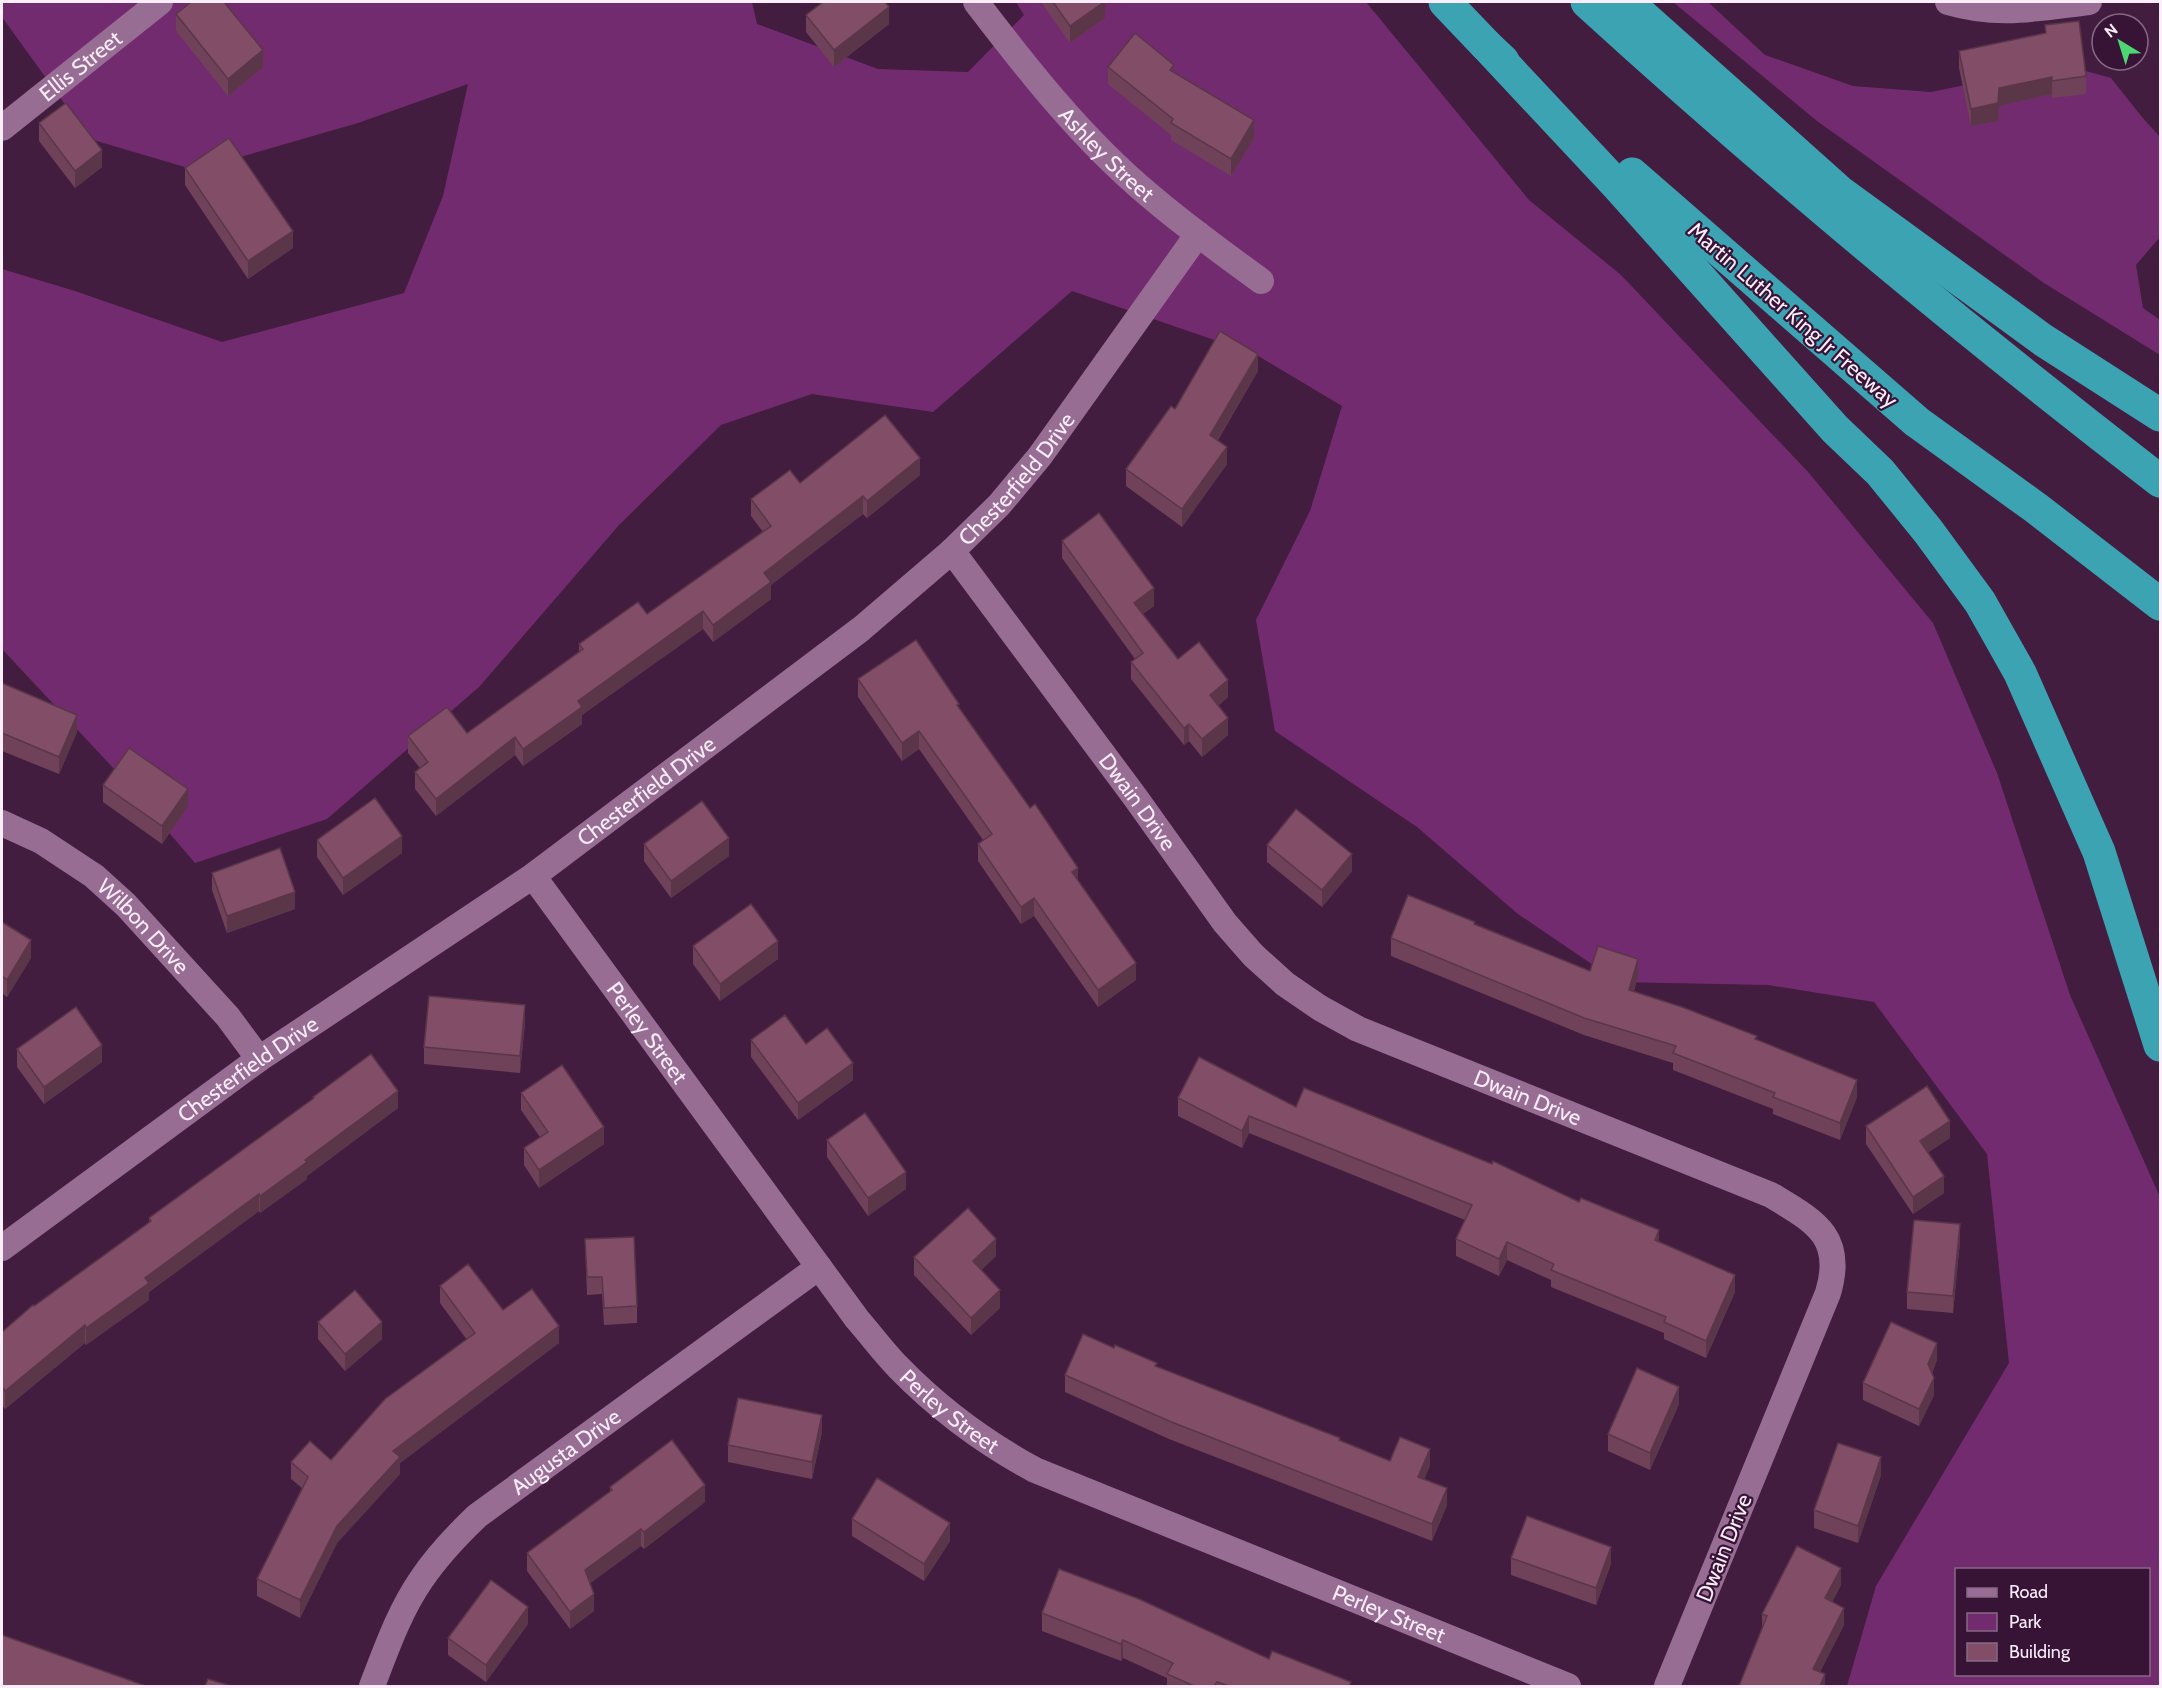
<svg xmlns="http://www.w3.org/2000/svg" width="2162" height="1688" font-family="Cabin,sans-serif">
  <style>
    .green { fill: #732b6f; fill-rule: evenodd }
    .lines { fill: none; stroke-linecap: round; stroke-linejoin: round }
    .minor { stroke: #986d94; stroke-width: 26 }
    .motorway { stroke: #3ca3b3; stroke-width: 33 }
    .wall { fill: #6f4259 }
    .shaded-wall { fill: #5a3648 }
    .building { fill: #814d67; stroke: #5a3648; stroke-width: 1.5 }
    .labels { text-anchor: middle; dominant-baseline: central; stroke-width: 4.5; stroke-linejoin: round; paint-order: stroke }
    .street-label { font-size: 22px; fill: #fcedfa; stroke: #371336 }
  </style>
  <rect width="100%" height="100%" fill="#421d40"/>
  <g class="green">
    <path d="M2 2H752L757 24 878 69 968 72 1024 15 1016 2H1366L1529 200 1621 275 1809 473 1933 623 1997 773 2070 995 2160 1197V1686H1847L1876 1586 2009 1363 1987 1154 1874 1002 1768 985 1618 982 1518 914 1417 827 1275 731 1256 620 1310 511 1342 406 1255 354 1072 291 933 412 812 394 721 425 619 525 479 687 327 819 195 863 116 771 2 649V269L75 291 222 342 404 293 443 196 468 84 358 123 195 170 90 139 2 17ZM1956 1570H2148V1674H1956Z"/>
    <path d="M1673 2H1708L1765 55 1853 86 1931 92 2064 65 2111 78 2142 117 2160 137V237L2136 265 2143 308 2160 320V355L2044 283 1817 121Z"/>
  </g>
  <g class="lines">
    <g class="minor">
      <path id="s1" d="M976 2C1028 70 1082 139 1149 195 1185 226 1223 253 1261 281"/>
      <path d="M1948 2C1999 17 2038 8 2089 2"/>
      <path id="s2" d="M2 128 160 2"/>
      <path id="s3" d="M952 551 1135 797 1225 923 1253 955 1285 984 1320 1008 1358 1029 1771 1195C1814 1221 1845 1236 1828 1293L1667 1686"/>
      <path id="s4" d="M2 823 41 841 94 876 126 905 228 1017 259 1059"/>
      <path id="s5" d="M533 876 857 1319C871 1335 884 1353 899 1368 939 1409 985 1443 1035 1470L1568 1686"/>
      <path id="s6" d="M2 1248 259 1059 533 876 861 629 952 551 999 505 1040 456 1198 234"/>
      <path id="s7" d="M372 1686C386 1650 399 1612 421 1580 437 1556 456 1536 477 1516L819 1267"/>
    </g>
    <g class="motorway">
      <path d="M1445 2 1486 45 1503 61"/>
      <path d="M1587 2C1771 170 1963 329 2160 481"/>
      <path d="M1627 2 1840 192 2043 340 2160 415"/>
      <path d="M1486 45 1617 185 1835 429 1880 472 1928 531 1980 602 2020 673 2099 852 2160 1045"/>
      <path d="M1632 174 1917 422 2036 508 2160 604"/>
    </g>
  </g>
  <g class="wall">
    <path d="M1041 2H1105V18L1070 43Z"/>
    <path d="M176 14 263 67 228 96 176 31Z"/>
    <path d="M806 15 889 24 834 67 806 32Z"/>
    <path d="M2045 25 2086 76V94L2052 98V94L1999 106 1998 121 1971 126 1959 68V51L2045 33Z"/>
    <path d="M1108 67 1174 72 1254 138 1231 176 1171 140V135L1108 84Z"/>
    <path d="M39 123 102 167 75 188 39 141Z"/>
    <path d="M185 168 293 248 248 279 185 185Z"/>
    <path d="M1258 371 1218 440 1227 464 1182 527 1126 486V469L1175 409Z"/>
    <path d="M920 475 867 518 863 514 771 585V599L713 642 703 629 582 715V724L523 766 515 755 436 816 415 789V772L420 768 408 753V736L467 733 579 652V644L647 614 763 532 751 516V499L800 483Z"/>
    <path d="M1062 541 1154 606 1143 614 1178 659 1228 697 1218 706 1228 735 1202 757 1189 741 1184 745 1131 679V662L1135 659 1062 558Z"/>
    <path d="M858 679 959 708 1078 882 1136 980 1098 1007 1034 916 1021 924 978 861V844L983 840 919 749 902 761 858 697Z"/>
    <path d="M2 683 77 732 59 774 2 751Z"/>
    <path d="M103 785 188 806 162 844 103 802Z"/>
    <path d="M317 840 402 853 343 895 317 857Z"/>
    <path d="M644 844 729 856 671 898 644 861Z"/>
    <path d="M1267 845 1352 871 1322 907 1267 862Z"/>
    <path d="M212 873 295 909 227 933 212 890Z"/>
    <path d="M2 922 31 958 7 997 2 993Z"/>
    <path d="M1475 925 1590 971 1638 976 1634 991 1757 1040 1857 1097 1840 1140 1773 1114V1109L1673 1070V1063L1584 1035 1391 956V938Z"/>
    <path d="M693 946 778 959 720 1001 693 964Z"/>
    <path d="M525 1022 520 1073 424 1064V1047Z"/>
    <path d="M751 1040 806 1044 853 1080 798 1120 751 1057Z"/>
    <path d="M17 1049 102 1062 44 1104 17 1067Z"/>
    <path d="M521 1093 604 1144 539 1188 524 1165V1148L540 1137 521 1110Z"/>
    <path d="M313 1097 398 1108 307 1176V1179L260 1213 259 1211 149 1292V1300L86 1345 85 1343 5 1409 2 1405V1332L34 1306 149 1223V1218L313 1099Z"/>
    <path d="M1178 1098 1296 1107 1659 1242 1735 1292 1706 1358 1664 1339V1333L1551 1287V1280L1507 1260 1499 1276 1456 1256V1239L1465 1220 1249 1133 1242 1148 1178 1116Z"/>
    <path d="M1866 1126 1950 1138 1928 1152 1944 1193 1913 1214 1866 1144Z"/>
    <path d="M827 1140 906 1189 868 1216 827 1157Z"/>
    <path d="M585 1239 637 1306V1323L604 1325 602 1294 587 1295Z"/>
    <path d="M1960 1241 1953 1313 1907 1309V1292Z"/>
    <path d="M996 1256 981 1270 1000 1308 971 1335 914 1275V1257Z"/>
    <path d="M440 1286 503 1310 559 1343 400 1463V1474L337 1543 300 1618 257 1596V1579L302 1488 291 1479V1462L331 1460 467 1340 440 1303Z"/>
    <path d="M318 1322 382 1339 345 1371 318 1339Z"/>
    <path d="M1937 1360 1932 1373 1934 1395 1919 1426 1863 1400V1383Z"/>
    <path d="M1157 1367 1390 1461 1430 1466 1424 1479 1447 1505 1432 1541 1169 1439 1065 1392V1375Z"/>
    <path d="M1679 1404 1650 1470 1608 1451V1434Z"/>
    <path d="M822 1432 812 1479 728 1462V1445Z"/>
    <path d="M1881 1475 1858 1543 1814 1528V1510Z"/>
    <path d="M610 1487 705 1502 644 1549 641 1546 590 1583 594 1611 570 1629 527 1571V1553L610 1492Z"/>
    <path d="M852 1519 950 1541 924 1581 852 1536Z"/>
    <path d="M1511 1558 1611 1564 1596 1605 1511 1575Z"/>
    <path d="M1841 1585 1832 1602 1844 1625 1820 1672 1825 1686 1762 1627V1614Z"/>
    <path d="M1042 1613 1269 1659 1351 1686H1167V1678L1123 1658 1121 1661 1042 1631Z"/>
    <path d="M528 1624 486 1682 448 1655V1638Z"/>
  </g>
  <g class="shaded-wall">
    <path d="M1104 2H1105V18L1070 43V26Z"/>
    <path d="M889 7V24L834 67V50Z"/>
    <path d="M263 50V67L228 96V79Z"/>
    <path d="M2052 77V94L1999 106 1998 121 1971 126V109L1999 88Z"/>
    <path d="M1254 120V138L1231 176V159Z"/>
    <path d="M102 150V167L75 188V171Z"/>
    <path d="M293 231V248L248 279V261Z"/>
    <path d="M1258 354V371L1210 452V435Z"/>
    <path d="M1227 447V464L1182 527V509Z"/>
    <path d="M920 458V475L867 518V501Z"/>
    <path d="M863 496V514L771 585V599L713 642V625L764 573Z"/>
    <path d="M1154 588V606L1134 620V603Z"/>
    <path d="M703 611V629L582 715V724L523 766V749L578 701Z"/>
    <path d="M1228 680V697L1210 712V695Z"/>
    <path d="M77 715V732L59 774V757Z"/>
    <path d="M1228 718V735L1202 757V739Z"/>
    <path d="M1189 724V741L1184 745V728Z"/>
    <path d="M919 731V749L902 761V743Z"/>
    <path d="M515 737V755L436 816V799Z"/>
    <path d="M188 789V806L162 844V826Z"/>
    <path d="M402 836V853L343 895V878Z"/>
    <path d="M729 838V856L671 898V881Z"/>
    <path d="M1352 854V871L1322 907V890Z"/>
    <path d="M1078 868V885L1072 872Z"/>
    <path d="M295 892V909L227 933V916Z"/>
    <path d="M1034 898V916L1021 924V907Z"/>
    <path d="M31 940V958L7 997V980Z"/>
    <path d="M778 941V959L720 1001V984Z"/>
    <path d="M1638 959V976L1629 1007V990Z"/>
    <path d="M1136 963V980L1098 1007V990Z"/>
    <path d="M525 1005V1022L520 1073V1056Z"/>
    <path d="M102 1045V1062L44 1104V1087Z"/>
    <path d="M853 1063V1080L798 1120V1103Z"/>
    <path d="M1857 1080V1097L1840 1140V1123Z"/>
    <path d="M398 1091V1108L307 1176V1179L260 1213V1196L305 1160Z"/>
    <path d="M1249 1116V1133L1242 1148V1131Z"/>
    <path d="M1950 1121V1138L1920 1158V1141Z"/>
    <path d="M604 1127V1144L539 1188V1170Z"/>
    <path d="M906 1172V1189L868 1216V1198Z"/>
    <path d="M1944 1176V1193L1913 1214V1197Z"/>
    <path d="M259 1194V1211L149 1292V1300L86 1345V1328L145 1278Z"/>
    <path d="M1960 1224V1241L1953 1313V1296Z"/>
    <path d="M1659 1230V1247L1655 1240Z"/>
    <path d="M996 1239V1256L973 1278V1261Z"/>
    <path d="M1507 1242V1260L1499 1276V1259Z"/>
    <path d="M1735 1275V1292L1706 1358V1341Z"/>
    <path d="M1000 1290V1308L971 1335V1318Z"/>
    <path d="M382 1322V1339L345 1371V1354Z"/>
    <path d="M85 1325V1343L5 1409V1391Z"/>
    <path d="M559 1326V1343L400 1463V1474L337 1543 300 1618V1600L337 1526 393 1451Z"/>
    <path d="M1937 1343V1360L1928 1381V1364Z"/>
    <path d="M1934 1378V1395L1919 1426V1409Z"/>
    <path d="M1679 1387V1404L1650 1470V1453Z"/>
    <path d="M822 1415V1432L812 1479V1462Z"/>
    <path d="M1430 1449V1466L1418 1494V1477Z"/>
    <path d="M1881 1457V1475L1858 1543V1526Z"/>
    <path d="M705 1485V1502L644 1549V1532Z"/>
    <path d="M1447 1488V1505L1432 1541V1524Z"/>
    <path d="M950 1523V1541L924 1581V1564Z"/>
    <path d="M641 1529V1546L585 1587V1570Z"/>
    <path d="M1611 1547V1564L1596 1605V1588Z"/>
    <path d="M1841 1568V1585L1825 1616V1598Z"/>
    <path d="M594 1594V1611L570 1629V1612Z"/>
    <path d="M528 1607V1624L486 1682V1665Z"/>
    <path d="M1844 1608V1625L1813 1686V1669Z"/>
    <path d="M1123 1640V1658L1121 1661V1644Z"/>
    <path d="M1825 1674V1686H1820Z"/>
  </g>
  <g class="building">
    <path d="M191 2H224L263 50 228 79 176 14Z"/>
    <path d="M823 2H885L889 7 834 50 806 15Z"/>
    <path d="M1053 2H1104L1070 26Z"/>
    <path d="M2079 21 2086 76 2052 81V77L1999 88 1998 103 1971 109 1959 51 2046 33 2045 25Z"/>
    <path d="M1135 33 1174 65 1170 70 1254 120 1231 159 1171 123 1173 119 1108 67Z"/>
    <path d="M66 103 102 150 75 171 39 123Z"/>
    <path d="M229 138 293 231 248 261 185 168Z"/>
    <path d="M1220 331 1258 354 1210 435 1227 447 1182 509 1126 469 1171 406 1175 409Z"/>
    <path d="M885 415 920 458 867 501 863 496 764 573 771 582 713 625 703 611 578 701 582 707 523 749 515 737 436 799 415 772 428 762 408 736 447 707 467 733 583 649 579 644 638 602 647 614 771 526 751 499 790 470 800 483Z"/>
    <path d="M1099 513 1154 588 1134 603 1178 659 1199 642 1228 680 1210 695 1228 718 1202 739 1189 724 1184 728 1131 662 1143 653 1062 541Z"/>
    <path d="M916 640 959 704 957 705 1030 808 1035 804 1078 868 1072 872 1136 963 1098 990 1034 898 1021 907 978 844 992 834 919 731 902 743 858 679Z"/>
    <path d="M2 683 77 715 59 757 2 733Z"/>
    <path d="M129 748 188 789 162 826 103 785Z"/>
    <path d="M375 798 402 836 343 878 317 840Z"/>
    <path d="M702 801 729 838 671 881 644 844Z"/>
    <path d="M1296 809 1352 854 1322 890 1267 845Z"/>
    <path d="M280 848 295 892 227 916 212 873Z"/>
    <path d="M1408 895 1475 922 1474 924 1590 971 1598 946 1638 959 1629 990 1682 1007 1757 1036 1755 1039 1857 1080 1840 1123 1773 1097 1775 1093 1673 1053 1676 1046 1584 1018 1391 938Z"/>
    <path d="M751 904 778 941 720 984 693 946Z"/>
    <path d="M2 922 31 940 7 980 2 976Z"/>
    <path d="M429 996 525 1005 520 1056 424 1047Z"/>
    <path d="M76 1007 102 1045 44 1087 17 1049Z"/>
    <path d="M785 1015 806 1044 827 1028 853 1063 798 1103 751 1040Z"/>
    <path d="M371 1054 398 1091 305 1160 307 1162 260 1196 259 1194 145 1278 149 1283 86 1328 85 1325 5 1391 2 1387V1332L33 1305 34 1306 151 1221 149 1218 314 1098 313 1097Z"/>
    <path d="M1199 1057 1296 1107 1304 1088 1492 1164 1493 1161 1579 1202 1581 1198 1659 1230 1655 1240 1735 1275 1706 1341 1664 1322 1666 1317 1551 1270 1554 1264 1507 1242 1499 1259 1456 1239 1472 1205 1249 1116 1242 1131 1178 1098Z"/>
    <path d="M562 1065 604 1127 539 1170 524 1148 548 1132 521 1093Z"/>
    <path d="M1927 1086 1950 1121 1920 1141 1944 1176 1913 1197 1866 1126Z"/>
    <path d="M865 1113 906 1172 868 1198 827 1140Z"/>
    <path d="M968 1208 996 1239 973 1261 1000 1290 971 1318 914 1257Z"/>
    <path d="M1914 1220 1960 1224 1953 1296 1907 1292Z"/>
    <path d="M634 1237 637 1306 604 1308 602 1277H587L585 1239Z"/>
    <path d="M468 1264 503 1310 532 1289 559 1326 393 1451 400 1457 337 1526 300 1600 257 1579 308 1477 291 1462 310 1441 331 1460 385 1399 475 1333 440 1286Z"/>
    <path d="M355 1290 382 1322 345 1354 318 1322Z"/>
    <path d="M1891 1322 1937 1343 1928 1364 1934 1378 1919 1409 1863 1383Z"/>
    <path d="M1083 1334 1114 1348 1115 1345 1157 1363 1155 1366 1340 1438 1339 1440 1390 1461 1400 1437 1430 1449 1418 1477 1447 1488 1432 1524 1169 1421 1065 1375Z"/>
    <path d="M1637 1368 1679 1387 1650 1453 1608 1434Z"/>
    <path d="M738 1398 822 1415 812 1462 728 1445Z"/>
    <path d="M672 1440 705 1485 644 1532 641 1529 585 1570 594 1594 570 1612 527 1553 612 1490 610 1487Z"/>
    <path d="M1838 1443 1881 1457 1858 1526 1814 1510Z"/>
    <path d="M877 1478 950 1523 924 1564 852 1519Z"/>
    <path d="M1527 1516 1611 1547 1596 1588 1511 1558Z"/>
    <path d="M1797 1546 1841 1568 1825 1598 1844 1608 1813 1669 1825 1674 1820 1686H1739L1767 1616 1762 1614Z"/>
    <path d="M1059 1569 1139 1599 1269 1659 1272 1651 1351 1682 1349 1686H1229L1217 1682 1214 1686H1194L1167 1674 1173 1663 1123 1640 1121 1644 1042 1613Z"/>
    <path d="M491 1580 528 1607 486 1665 448 1638Z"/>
    <path d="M2 1635 146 1686H2Z"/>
    <path d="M208 1679 231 1686H205Z"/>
  </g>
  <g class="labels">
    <g class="street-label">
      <text stroke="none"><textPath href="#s2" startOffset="100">Ellis Street</textPath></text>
      <text stroke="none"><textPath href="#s1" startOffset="201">Ashley Street</textPath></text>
      <text transform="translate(1793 315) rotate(41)">Martin Luther King Jr Freeway</text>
      <text stroke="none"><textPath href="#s6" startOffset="1276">Chesterfield Drive</textPath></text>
      <text stroke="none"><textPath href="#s6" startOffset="790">Chesterfield Drive</textPath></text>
      <text stroke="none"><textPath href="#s3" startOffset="312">Dwain Drive</textPath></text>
      <text stroke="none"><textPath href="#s4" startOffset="177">Wilbon Drive</textPath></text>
      <text stroke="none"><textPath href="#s5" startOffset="194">Perley Street</textPath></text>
      <text stroke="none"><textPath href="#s6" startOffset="304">Chesterfield Drive</textPath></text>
      <text stroke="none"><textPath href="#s3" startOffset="816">Dwain Drive</textPath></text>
      <text stroke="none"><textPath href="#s5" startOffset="680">Perley Street</textPath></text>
      <text stroke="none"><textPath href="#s7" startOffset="312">Augusta Drive</textPath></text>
      <text transform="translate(1724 1548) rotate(-68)">Dwain Drive</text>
      <text stroke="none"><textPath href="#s5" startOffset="1166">Perley Street</textPath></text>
    </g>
  </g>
  <rect width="2162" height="1688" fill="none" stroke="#fcedfa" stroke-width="6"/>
  <rect x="1955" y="1568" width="195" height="108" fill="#371336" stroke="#866a84" stroke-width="1.5"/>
  <rect x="1967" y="1588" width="30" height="9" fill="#986d94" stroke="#866a84" stroke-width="1.5"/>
  <text x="2009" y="1598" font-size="18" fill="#fcedfa">Road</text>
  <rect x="1967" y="1613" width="30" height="18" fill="#732b6f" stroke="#866a84" stroke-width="1.5"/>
  <text x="2009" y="1628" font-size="18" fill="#fcedfa">Park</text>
  <rect x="1967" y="1643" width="30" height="18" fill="#814d67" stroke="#866a84" stroke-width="1.5"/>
  <text x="2009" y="1658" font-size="18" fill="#fcedfa">Building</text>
  <g transform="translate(2120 42) rotate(322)"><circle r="28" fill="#371336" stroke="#866a84" stroke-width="1.5"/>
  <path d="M0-4.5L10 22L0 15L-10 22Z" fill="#4ed675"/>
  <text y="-9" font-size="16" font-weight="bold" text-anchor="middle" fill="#fcedfa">N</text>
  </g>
</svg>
